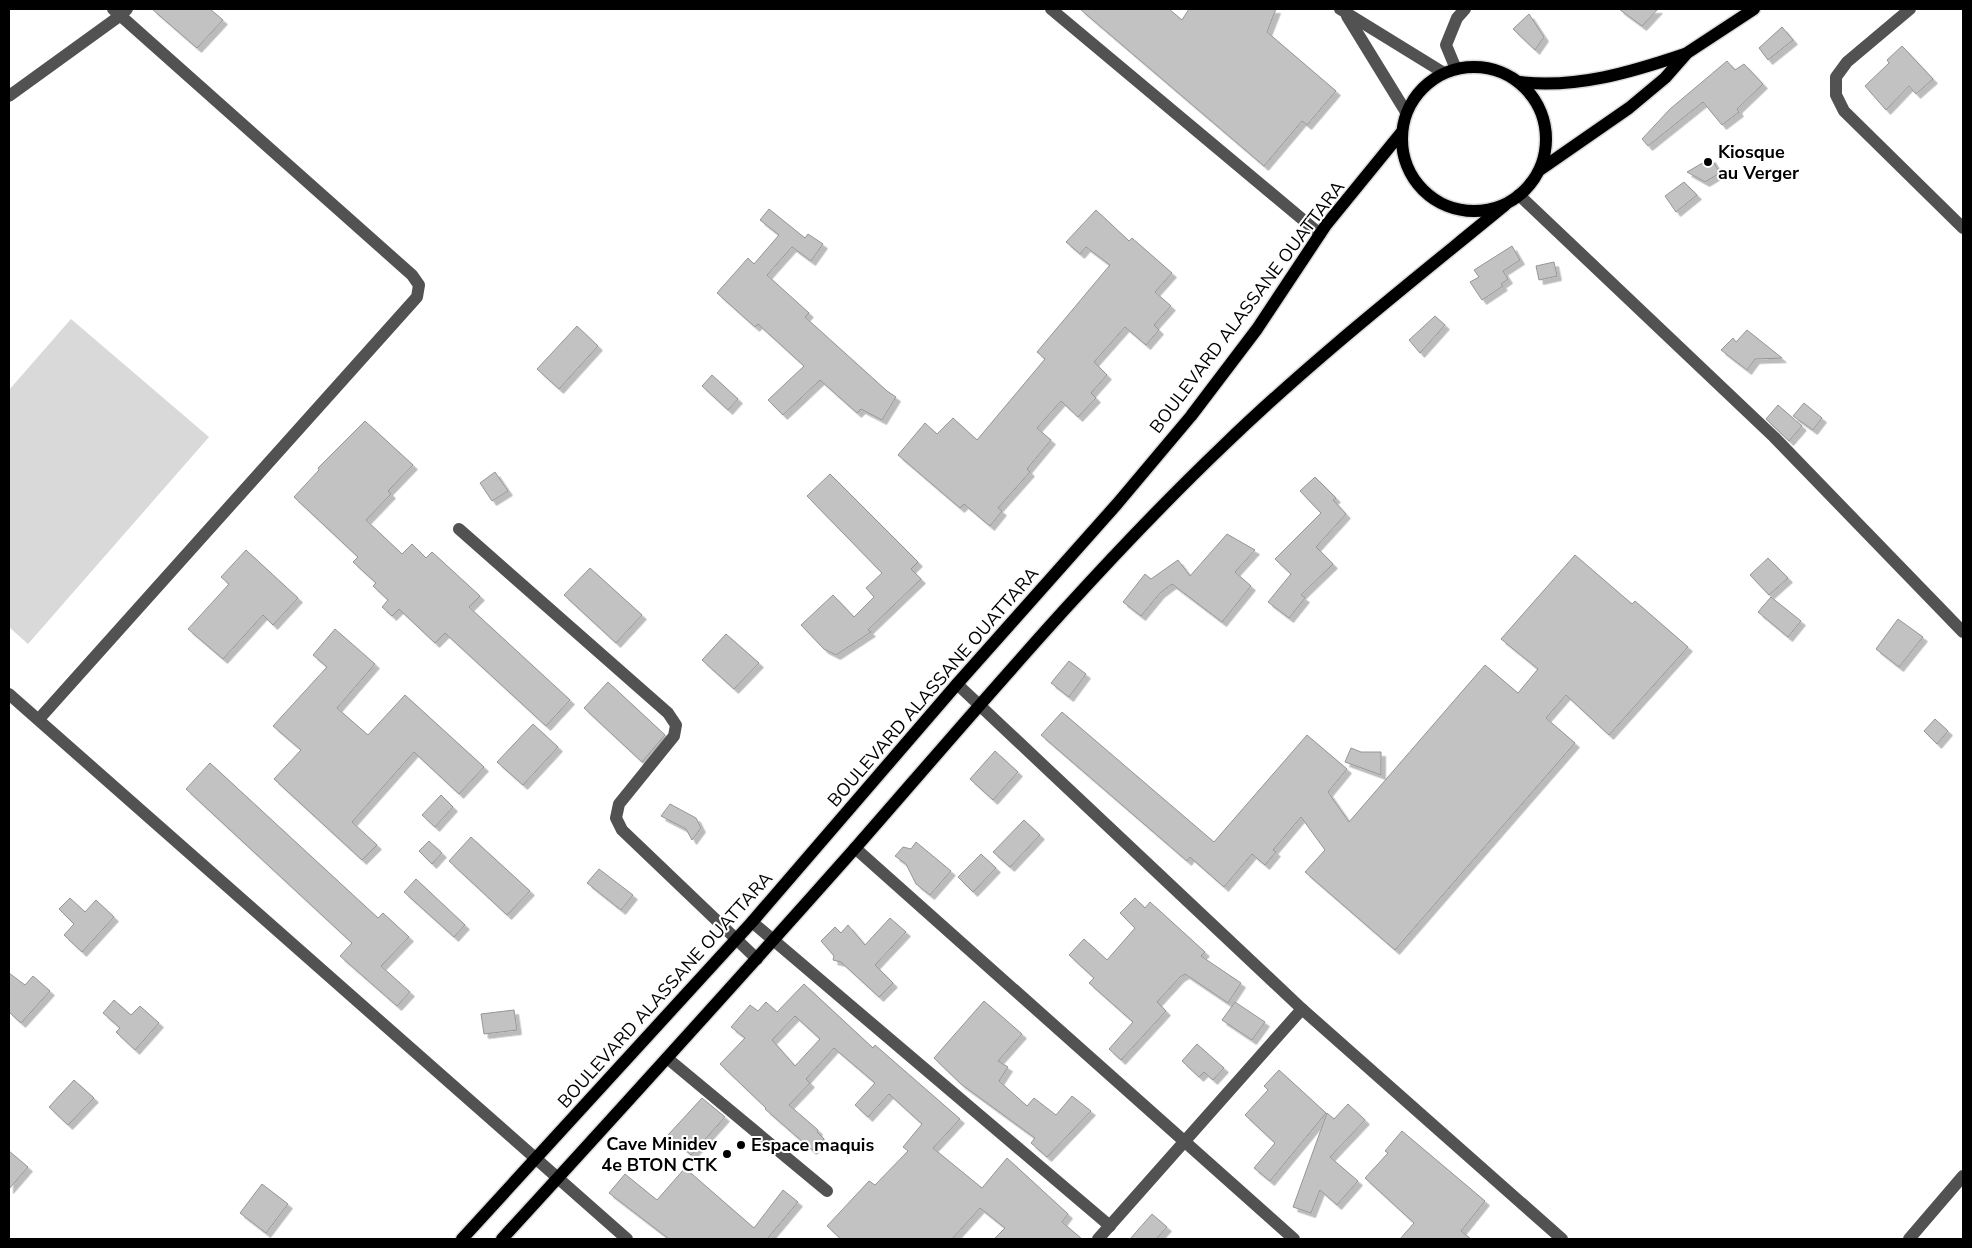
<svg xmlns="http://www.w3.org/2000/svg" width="1972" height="1248" font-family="'Nunito Sans',sans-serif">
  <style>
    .green { fill: #d9d9d9 }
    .building { fill: #c2c2c2; stroke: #969696; fill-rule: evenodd; filter: url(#shadow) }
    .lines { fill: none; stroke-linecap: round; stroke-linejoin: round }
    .major-casing { stroke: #dbdbdb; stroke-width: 15 }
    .minor { stroke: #525252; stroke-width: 12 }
    .major { stroke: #000; stroke-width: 12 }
    .poi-dot { fill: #000; stroke: #fff; stroke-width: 2 }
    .labels { text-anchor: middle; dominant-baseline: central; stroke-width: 4; stroke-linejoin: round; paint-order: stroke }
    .poi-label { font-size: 18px; font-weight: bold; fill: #000; stroke: #fff; text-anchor: start }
    .street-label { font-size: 18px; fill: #000; stroke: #fff }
  </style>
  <defs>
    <filter id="shadow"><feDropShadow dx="4.5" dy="4.5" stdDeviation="0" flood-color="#0004"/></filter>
  </defs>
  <rect width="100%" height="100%" fill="#fff"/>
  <path class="green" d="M71 319 209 437 28 644 9 627V390Z"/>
  <g class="building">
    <path d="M152 9H210L223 20 197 48Z"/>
    <path d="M1080 9H1169L1182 20 1189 9H1276L1267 32 1336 91 1307 125 1302 121 1264 166Z"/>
    <path d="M1619 9H1658L1642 26Z"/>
    <path d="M1529 14 1544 37 1535 50 1513 29Z"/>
    <path d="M1782 27 1793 40 1768 60 1759 48Z"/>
    <path d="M1902 46 1933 79 1916 94 1909 86 1886 110 1865 86 1889 63 1887 60Z"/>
    <path d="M1727 61 1735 70 1744 64 1763 84 1737 109 1739 112 1722 125 1703 102 1648 146 1642 139 1670 109Z"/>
    <path d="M1711 158 1720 173 1705 182 1687 172Z"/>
    <path d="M1684 182 1697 195 1676 212 1665 196Z"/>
    <path d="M769 209 805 238 808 234 823 244 811 261 792 247 767 275 809 313 805 317 887 391 896 397 882 420 861 409 857 413 820 380 783 415 768 400 804 366 758 324 755 327 717 293 748 258 754 264 779 235 760 220Z"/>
    <path d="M1096 210 1129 241 1132 238 1172 273 1155 292 1171 306 1154 325 1159 330 1146 345 1125 327 1094 362 1107 375 1091 393 1096 398 1078 417 1061 401 1037 428 1051 440 1027 469 1030 472 998 508 1002 511 990 526 964 504 960 508 898 455 925 423 937 434 953 418 977 440 1045 359 1037 352 1110 265 1086 247 1080 254 1066 242Z"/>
    <path d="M1512 246 1520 260 1503 271 1508 279 1501 284 1503 286 1482 300 1470 282 1479 277 1474 270Z"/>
    <path d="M1554 262 1557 276 1539 280 1536 266Z"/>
    <path d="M1435 316 1445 325 1420 353 1409 340Z"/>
    <path d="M577 326 598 346 559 389 537 369Z"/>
    <path d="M1747 330 1782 358 1755 359 1747 370 1721 350 1733 338 1736 342Z"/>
    <path d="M712 375 738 399 728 410 702 386Z"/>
    <path d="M1804 403 1822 418 1813 430 1793 416Z"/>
    <path d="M1778 405 1802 426 1789 441 1766 419Z"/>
    <path d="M365 421 413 465 388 491 391 494 366 520 402 554 412 544 426 558 432 552 480 596 469 607 570 700 546 726 445 633 435 643 399 609 392 616 382 607 388 600 373 586 376 583 353 562 358 557 294 497 319 470 318 468Z"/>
    <path d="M495 472 508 491 492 501 480 483Z"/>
    <path d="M830 474 918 562 911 569 921 579 868 630 871 632 836 655 824 649 801 625 833 595 854 617 874 597 866 588 882 573 807 496Z"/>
    <path d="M1315 477 1336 498 1333 500 1346 514 1316 547 1333 564 1301 595 1305 598 1289 618 1268 602 1291 574 1275 559 1321 513 1300 491Z"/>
    <path d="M1227 534 1255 550 1235 572 1251 586 1222 622 1172 584 1160 593 1141 616 1123 602 1145 574 1151 579 1178 560 1190 576Z"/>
    <path d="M246 550 298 598 273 625 263 615 223 659 188 629 229 584 221 577Z"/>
    <path d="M1575 555 1632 604 1635 601 1688 647 1609 735 1566 695 1546 718 1575 743 1395 950 1305 872 1325 850 1301 817 1273 850 1276 852 1265 865 1252 854 1224 887 1190 857 1187 861 1041 735 1062 712 1214 842 1307 735 1347 769 1328 792 1349 822 1485 665 1518 693 1538 669 1501 639Z"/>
    <path d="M1768 558 1788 578 1769 595 1750 575Z"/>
    <path d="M590 568 642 615 616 643 564 595Z"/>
    <path d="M1771 597 1801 621 1788 637 1758 612Z"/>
    <path d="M1898 619 1923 637 1899 667 1876 649Z"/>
    <path d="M335 629 375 664 337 708 368 735 405 695 484 767 459 794 414 752 352 822 377 845 362 860 274 779 301 750 273 726 327 667 313 655Z"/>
    <path d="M726 634 759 663 734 689 702 660Z"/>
    <path d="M1069 661 1086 674 1069 697 1051 683Z"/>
    <path d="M608 682 665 735 642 762 584 708Z"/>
    <path d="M1935 719 1948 731 1937 744 1924 731Z"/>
    <path d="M533 724 558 747 523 785 497 762Z"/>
    <path d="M1351 748 1361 752H1381V775L1345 762Z"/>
    <path d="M995 751 1018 772 993 800 970 779Z"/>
    <path d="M210 763 378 918 383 913 409 937 381 966 410 992 397 1006 340 956 352 943 186 789Z"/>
    <path d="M441 795 453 807 435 827 422 815Z"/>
    <path d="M670 804 696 818 701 828 692 840 686 829 661 816Z"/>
    <path d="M1024 820 1040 835 1010 867 993 852Z"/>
    <path d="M471 837 530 891 507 915 449 861Z"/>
    <path d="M429 841 442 853 432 864 419 851Z"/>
    <path d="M916 842 951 871 930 895 916 884 906 864 895 856 903 847 911 849Z"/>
    <path d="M981 854 996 868 973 892 958 877Z"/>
    <path d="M599 869 633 895 621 910 587 883Z"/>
    <path d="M416 879 465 925 454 937 404 892Z"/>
    <path d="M70 898 85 912 96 900 114 917 82 952 64 935 74 924 59 909Z"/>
    <path d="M1135 898 1145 908 1150 902 1205 952 1201 956 1241 983 1228 1003 1185 974 1180 977 1157 1002 1166 1011 1121 1060 1109 1049 1133 1022 1089 983 1094 978 1069 955 1084 939 1107 960 1135 928 1120 913Z"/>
    <path d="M890 918 906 932 875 965 893 983 879 997 841 962 833 960 834 956 821 941 835 927 841 933 848 925 865 945Z"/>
    <path d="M9 973 25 985 33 976 50 991 21 1023 9 1012Z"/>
    <path d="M804 984 873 1048 875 1045 960 1119 933 1148 982 1188 1007 1158 1068 1214 1062 1222 1082 1239H994L1005 1228 980 1208 952 1239H841L827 1226 869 1181 875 1185 908 1151 903 1147 922 1124 889 1094 868 1117 855 1105 875 1083 834 1048 806 1079 810 1083 789 1105 818 1130 817 1132 824 1139 812 1150 765 1109 766 1108 720 1064 745 1038 731 1027 750 1005 758 1011 766 1002 777 1012ZM795 1016 820 1039 795 1066 772 1040Z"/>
    <path d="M114 1000 131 1015 140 1006 159 1023 135 1050 116 1032 120 1028 103 1013Z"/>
    <path d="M984 1001 1022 1034 998 1061 1008 1067 999 1081 1027 1106 1034 1098 1056 1115 1072 1096 1091 1111 1047 1157 1031 1143 1035 1138 961 1084 934 1058Z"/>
    <path d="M1235 1002 1265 1022 1252 1040 1222 1020Z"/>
    <path d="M514 1010 517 1030 484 1034 481 1014Z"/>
    <path d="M1197 1044 1224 1068 1213 1080 1204 1072 1199 1077 1182 1061Z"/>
    <path d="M1279 1070 1326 1113 1270 1181 1254 1168 1275 1143 1245 1115 1268 1090 1264 1086Z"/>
    <path d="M74 1080 94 1098 68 1125 49 1107Z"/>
    <path d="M702 1098 725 1117 691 1155 668 1135Z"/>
    <path d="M1348 1104 1365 1120 1330 1157 1358 1181 1337 1205 1320 1190 1311 1213 1293 1207 1327 1113 1334 1119Z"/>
    <path d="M1402 1131 1485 1201 1461 1231 1471 1239H1400L1414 1223 1365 1178 1388 1153 1385 1151Z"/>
    <path d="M9 1151 28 1167 9 1189Z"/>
    <path d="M685 1168 754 1228 783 1190 798 1202 767 1239H669L609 1193 625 1174 657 1200Z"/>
    <path d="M262 1184 288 1204 266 1233 240 1213Z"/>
    <path d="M1152 1214 1167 1227 1156 1239H1130Z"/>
  </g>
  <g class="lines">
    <defs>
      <g id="major">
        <circle cx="1474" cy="139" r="72"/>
        <path d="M1519 82C1576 89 1632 72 1685 54"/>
        <path d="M1541 169 1629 108 1665 78 1687 53 1754 9"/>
        <path d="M462 1239 752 922 957 684 1117 504 1191 416 1257 329 1326 225 1401 133"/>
        <path d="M502 1239C621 1109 740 978 857 846 976 710 1093 570 1224 445 1313 359 1410 283 1505 205"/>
      </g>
    </defs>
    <use href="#major" class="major-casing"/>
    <g class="minor">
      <path d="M1051 9 1320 234"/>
      <path d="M1340 9 1444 73"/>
      <path d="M1910 9 1847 62 1836 77V95L1844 111 1963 228"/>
      <path d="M1347 16 1406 112"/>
      <path d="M1456 69 1446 45 1457 18 1465 9"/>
      <path d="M9 96 121 15 127 9"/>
      <path d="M1519 195 1774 437 1963 632"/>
      <path d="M459 529 668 713 676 725 674 736 619 804 616 818 622 830 757 959"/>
      <path d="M957 684 1302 1009 1562 1239"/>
      <path d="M9 694 627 1239"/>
      <path d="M39 719 417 297 419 285 412 275 113 9"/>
      <path d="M855 848 1294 1239"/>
      <path d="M752 922 1110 1226"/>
      <path d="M667 1058 827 1191"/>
      <path d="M1098 1239 1302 1009"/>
      <path d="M1909 1239 1963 1176"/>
    </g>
    <use href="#major" class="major"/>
  </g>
  <g class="poi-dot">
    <circle cx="1708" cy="162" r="5"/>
    <circle cx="741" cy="1145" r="5"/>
    <circle cx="727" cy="1154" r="5"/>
  </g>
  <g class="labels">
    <g class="poi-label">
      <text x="1718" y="152">Kiosque<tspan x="1718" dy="21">au Verger</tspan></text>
      <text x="717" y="1144" text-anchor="end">Cave Minidev<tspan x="717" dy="21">4e BTON CTK</tspan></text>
      <text x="751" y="1145">Espace maquis</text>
    </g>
    <g class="street-label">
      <text transform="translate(1247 307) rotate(-53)">BOULEVARD ALASSANE OUATTARA</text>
      <text transform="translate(933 687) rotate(-49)">BOULEVARD ALASSANE OUATTARA</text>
      <text transform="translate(665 990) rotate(-48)">BOULEVARD ALASSANE OUATTARA</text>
    </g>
  </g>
  <rect width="1972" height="1248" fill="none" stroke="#000000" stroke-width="20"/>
</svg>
